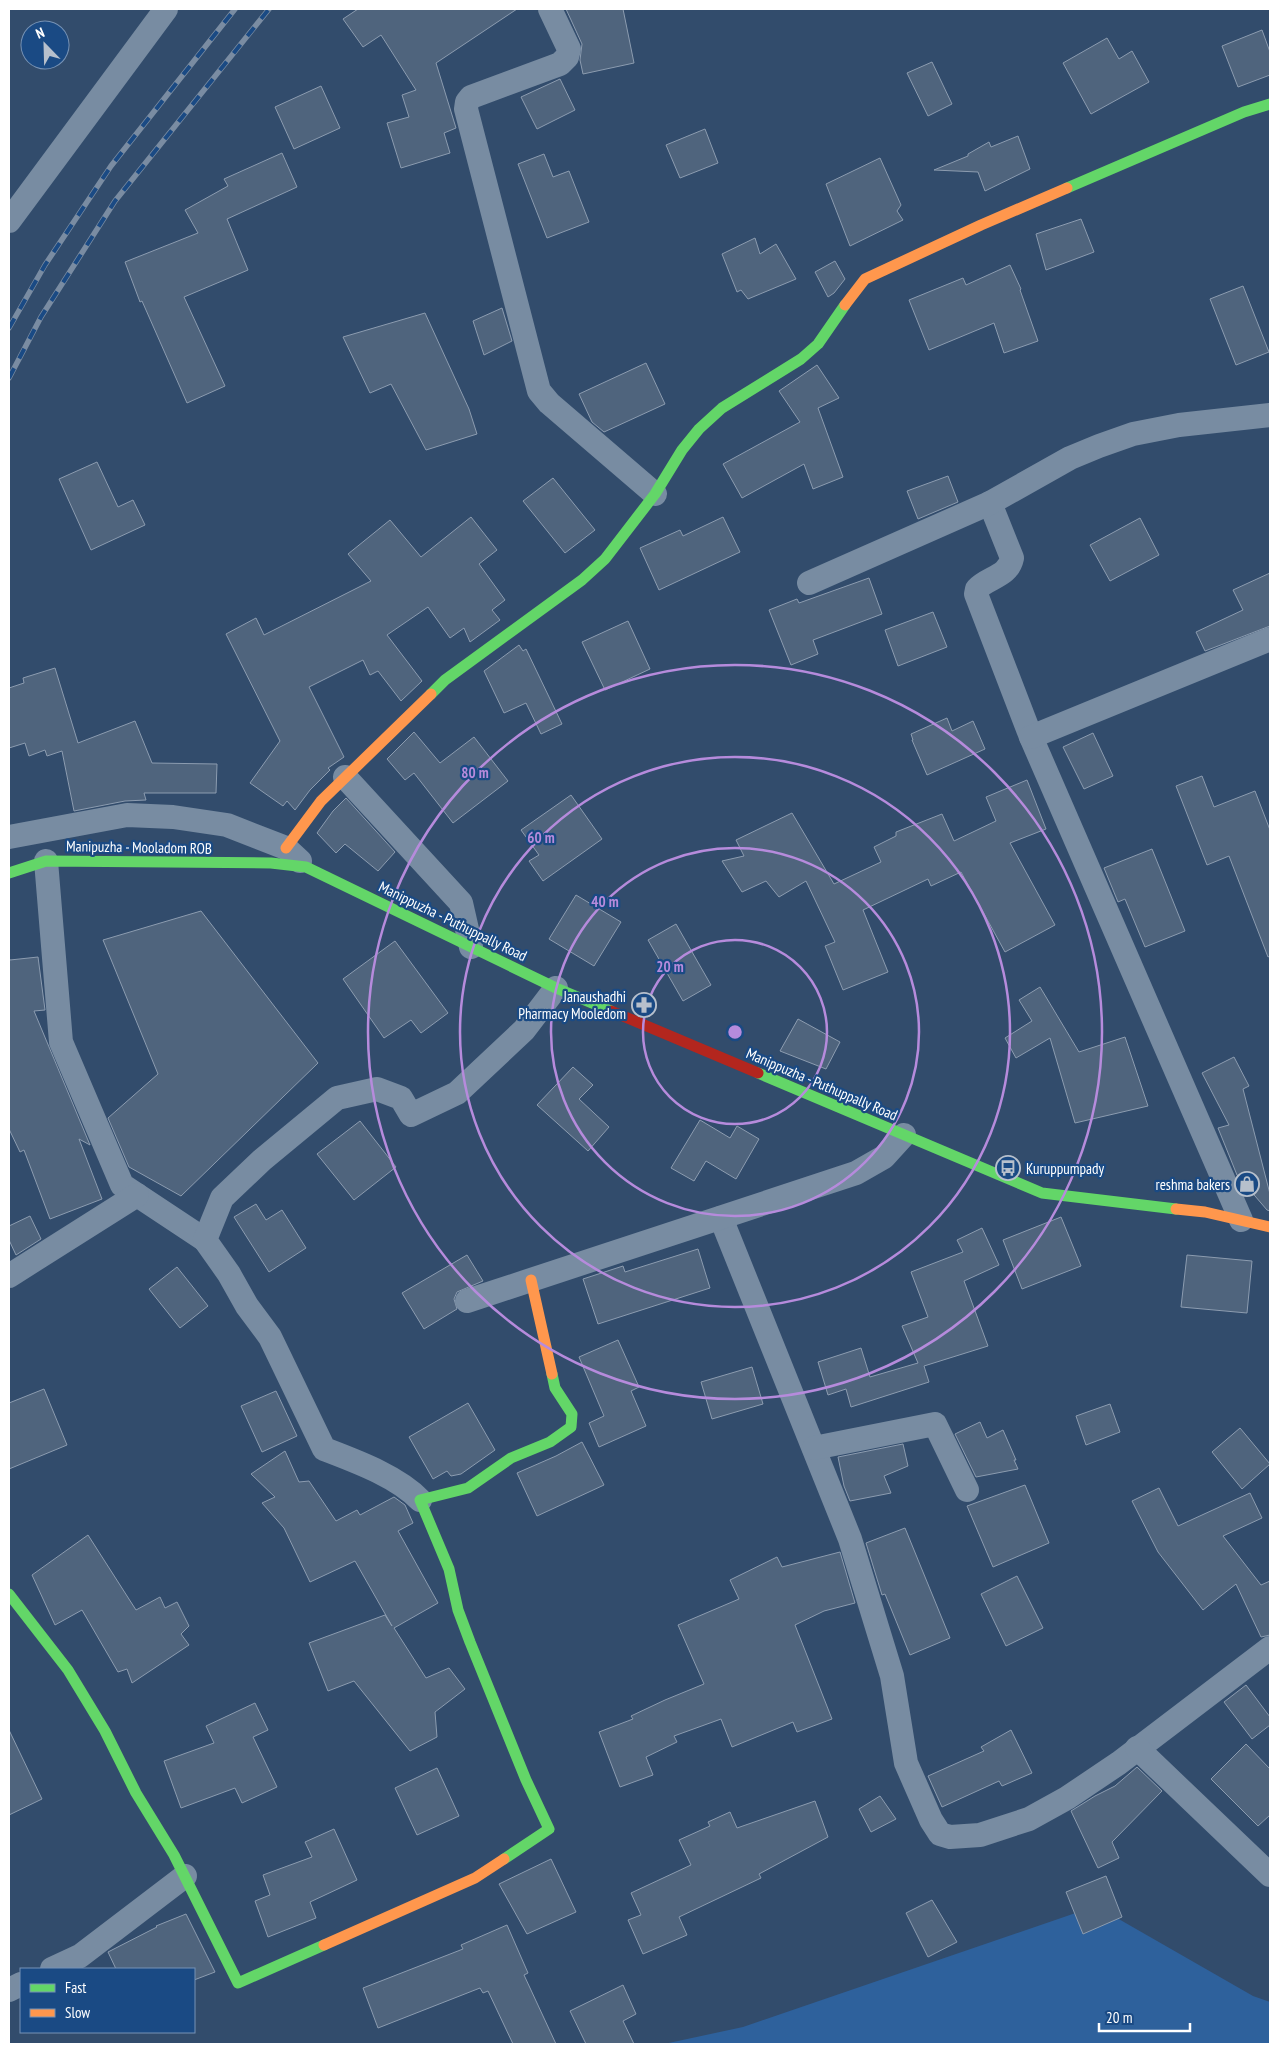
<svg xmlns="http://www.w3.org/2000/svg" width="1279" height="2053" font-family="'PT Sans Narrow',sans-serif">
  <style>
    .green { fill: #2e619c }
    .building { fill: #4f647d; stroke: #8c9cb0 }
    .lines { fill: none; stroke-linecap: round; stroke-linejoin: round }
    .street { stroke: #788ca2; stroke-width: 24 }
    .fast { stroke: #63d668; stroke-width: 11 }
    .slow { stroke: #ff974d; stroke-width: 11 }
    .jam { stroke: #b3261e; stroke-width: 11 }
    .rail-casing { stroke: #7a8ca2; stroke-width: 5.5 }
    .rail { stroke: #1a4a84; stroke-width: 4; stroke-dasharray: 11; stroke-linecap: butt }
    .ring { fill: none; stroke: #b68bdc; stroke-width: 2.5 }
    .labels { text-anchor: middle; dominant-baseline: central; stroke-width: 4.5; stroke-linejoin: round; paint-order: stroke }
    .street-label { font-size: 15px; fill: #fff; stroke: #1a4a84 }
    .poi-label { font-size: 15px; fill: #fff; stroke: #1a4a84; text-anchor: end }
    .centre { fill: #b68bdc; stroke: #1a4a84; stroke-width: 2.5 }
    .ring-label { font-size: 15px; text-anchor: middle; font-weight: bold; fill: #b68bdc; stroke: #1a4a84; stroke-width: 4.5; stroke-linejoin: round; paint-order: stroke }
  </style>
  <rect width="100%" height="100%" fill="#324c6c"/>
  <path class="green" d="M1096 1906 1253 1996 1270 2002V2044H664L743 2027Z"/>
  <g class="building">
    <path d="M358 9H517L436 63 456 128 444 133 450 153 401 168 387 123 409 117 402 95 416 90 381 35 363 47 343 19Z"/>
    <path d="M566 9H623L634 63 583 74 580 60 582 44Z"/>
    <path d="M1262 30 1270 52V75L1238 87 1222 46Z"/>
    <path d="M1107 38 1119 59 1132 51 1149 82 1091 114 1063 63Z"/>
    <path d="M932 62 952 104 928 116 907 73Z"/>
    <path d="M560 79 575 110 537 129 521 97Z"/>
    <path d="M321 86 340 128 294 149 275 107Z"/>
    <path d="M705 129 718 163 680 178 666 145Z"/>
    <path d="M1018 136 1030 169 985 191 978 172 934 170 968 156V154L989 142 991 147Z"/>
    <path d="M282 153 297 187 227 219 248 270 184 297 225 386 187 403 142 301 140 302 125 262 198 233 185 210 228 186 224 179Z"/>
    <path d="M544 154 553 177 569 171 589 222 547 238 518 164Z"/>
    <path d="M880 158 901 205 897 211 903 220 850 246 826 184Z"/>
    <path d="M1081 219 1094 252 1046 270 1036 234Z"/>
    <path d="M755 238 760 254 776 244 796 279 748 299 741 290 737 292 722 254Z"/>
    <path d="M835 261 845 279 834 293 828 297 815 272Z"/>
    <path d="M1010 265 1021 289 1020 290 1038 341 1004 353 994 323 929 350 909 300 963 278 966 285Z"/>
    <path d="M1243 286 1269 352 1236 365 1210 299Z"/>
    <path d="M502 308 512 341 484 355 473 321Z"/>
    <path d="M425 313 469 409 477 434 426 450 391 384 370 393 343 337Z"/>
    <path d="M646 363 665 404 604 432 592 422 579 394Z"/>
    <path d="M817 365 839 398 818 408 843 477 813 489 804 464 742 498 723 464 800 422 779 391Z"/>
    <path d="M97 462 118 507 133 500 145 525 91 550 59 479Z"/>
    <path d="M948 476 958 502 918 519 907 491Z"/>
    <path d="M553 478 595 530 565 553 523 501Z"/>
    <path d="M471 517 497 550 479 564 505 600 492 610 500 620 470 642 464 628 450 638 428 607 387 635 422 681 401 701 378 671 370 675 363 660 309 687 344 757 328 768 330 770 310 790 295 810 287 801 283 806 250 783 280 741 226 634 256 618 264 635 371 581 348 554 390 520 421 557Z"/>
    <path d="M723 517 740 552 659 590 640 548 680 530 683 536Z"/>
    <path d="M1140 518 1159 555 1110 581 1090 545Z"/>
    <path d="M1270 573V626L1205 651 1196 632 1243 610 1233 590Z"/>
    <path d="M869 578 882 614 813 640 818 654 791 665 769 610 797 599 799 603Z"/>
    <path d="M933 612 947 647 898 666 885 630Z"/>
    <path d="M628 621 650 669 605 690 582 642Z"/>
    <path d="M519 645 523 651 526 649 562 724 541 734 526 703 504 713 484 671Z"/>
    <path d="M55 668 78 743 135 721 152 763 217 764 216 793H144L146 800 125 801 74 811 62 751 47 756 45 750 29 756 25 743 9 748V688L24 683 23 678Z"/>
    <path d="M947 718 952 731 973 721 985 749 927 775 912 740H913L911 734Z"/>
    <path d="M414 732 440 763 474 737 508 781 453 823 414 773 405 780 387 759Z"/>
    <path d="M1093 733 1113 776 1084 789 1063 747Z"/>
    <path d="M1202 776 1214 807 1255 791 1270 830V956L1268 957 1229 856 1207 865 1176 786Z"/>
    <path d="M1027 780 1046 829 1010 843 1055 925 1005 952 961 872 931 886 928 879 863 910 888 972 843 990 825 946 835 942 806 881 779 897 766 881 742 892 722 861 744 856 736 840 792 813 834 884 881 862 874 847 896 836V832L942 814 954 841 996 821 986 797Z"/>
    <path d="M571 795 602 839 543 881 529 861 539 855 521 830Z"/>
    <path d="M346 798 395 852 378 871 345 844 336 853 317 833 333 811Z"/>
    <path d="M1152 849 1185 931 1145 947 1125 899 1118 902 1104 868Z"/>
    <path d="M576 895 621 922 594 966 549 939Z"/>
    <path d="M201 911 318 1063 181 1196 129 1167 108 1118 158 1074 103 940Z"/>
    <path d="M676 924 711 985 683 1001 648 940Z"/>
    <path d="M395 941 448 1013 421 1033 411 1020 384 1038 343 979Z"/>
    <path d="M38 957 45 1010 34 1011 90 1145 79 1139 102 1199 50 1219 24 1150 20 1152 9 1129V958L10 960Z"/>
    <path d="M1040 987 1079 1052 1125 1037 1148 1106 1075 1123 1050 1038 1016 1058 1005 1038 1032 1021 1019 1000Z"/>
    <path d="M798 1019 840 1042 826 1069 780 1051Z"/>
    <path d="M1234 1057 1249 1086 1243 1089 1270 1194V1211L1267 1210 1237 1175 1218 1128 1229 1125 1202 1073Z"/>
    <path d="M573 1067 593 1085 579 1099 609 1127 588 1151 537 1105Z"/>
    <path d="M700 1120 730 1138 737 1126 759 1139 736 1179 706 1161 694 1181 671 1168Z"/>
    <path d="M360 1121 396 1167 354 1200 317 1154Z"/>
    <path d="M256 1204 266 1220 282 1210 306 1248 269 1272 234 1217Z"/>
    <path d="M30 1216 41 1239 16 1255 9 1240V1226Z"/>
    <path d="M1061 1217 1081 1266 1022 1289 1003 1240Z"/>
    <path d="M982 1228 999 1265 964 1281 988 1346 924 1366 929 1382 851 1407 846 1389 828 1395 818 1362 861 1348 870 1377 918 1363 902 1326 928 1317 911 1272 963 1252 957 1240Z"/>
    <path d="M698 1249 710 1288 598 1324 583 1279 623 1266 625 1272Z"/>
    <path d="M467 1255 483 1281 457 1292 454 1299 457 1309 424 1329 402 1293Z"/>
    <path d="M1187 1255 1252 1261 1247 1313 1181 1307Z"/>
    <path d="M177 1267 208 1306 180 1328 149 1289Z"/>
    <path d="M618 1340 639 1387 631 1391 646 1426 599 1447 589 1423 604 1416 579 1357Z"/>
    <path d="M752 1367 763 1404 712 1419 701 1382Z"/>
    <path d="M44 1389 67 1445 9 1469V1403Z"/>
    <path d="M276 1391 297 1436 262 1452 241 1406Z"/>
    <path d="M468 1403 495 1450 461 1474 451 1476 447 1471 433 1479 409 1437Z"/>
    <path d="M1110 1404 1120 1432 1086 1445 1076 1416Z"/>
    <path d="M980 1422 987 1438 1003 1430 1016 1460H1014L1018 1469 976 1477 955 1434Z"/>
    <path d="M1240 1428 1270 1464 1242 1489 1212 1452Z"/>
    <path d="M582 1442 604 1485 537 1516 517 1473 556 1456Z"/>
    <path d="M903 1444 908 1466 884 1476 891 1493 850 1501 844 1486 838 1457Z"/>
    <path d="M285 1451 299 1482 309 1481 336 1521 357 1510 360 1515 394 1497 405 1505 413 1523 398 1531 438 1603 394 1628 426 1678 449 1668 465 1689 435 1712 437 1737 410 1751 354 1681 328 1691 309 1643 385 1615 392 1626 355 1561 310 1582 284 1528 262 1503 275 1497 251 1474Z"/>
    <path d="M1025 1485 1049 1543 993 1567 967 1506Z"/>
    <path d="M1159 1488 1178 1526 1250 1493 1262 1518 1223 1536 1261 1585 1270 1581V1635L1261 1637 1236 1584 1203 1610 1158 1552 1132 1501Z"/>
    <path d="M905 1528 950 1638 910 1655 885 1594 882 1595 866 1543Z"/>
    <path d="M88 1535 136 1610 160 1597 165 1608 177 1602 189 1626 181 1634 189 1645 132 1683 127 1669 118 1672 82 1610 55 1625 32 1575Z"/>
    <path d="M840 1552 855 1603 824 1611 795 1625 832 1719 797 1732 793 1722 732 1747 721 1719 674 1736 677 1742 646 1757 653 1775 620 1787 599 1732 633 1719 631 1716 665 1700 704 1684 678 1625 739 1599 730 1580 777 1557 782 1567Z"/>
    <path d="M1017 1576 1043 1628 1006 1646 981 1594Z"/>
    <path d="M1246 1685 1270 1717V1725L1252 1739 1224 1702Z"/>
    <path d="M255 1703 268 1730 253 1737 277 1787 242 1803 235 1788 181 1808 164 1761 214 1743 206 1726Z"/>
    <path d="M9 1730 42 1799 9 1815Z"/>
    <path d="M1011 1730 1032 1773 1002 1786 999 1781 942 1807 928 1776 984 1751 981 1747Z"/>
    <path d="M1246 1744 1270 1769V1815L1258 1826 1211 1779Z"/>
    <path d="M1137 1767 1162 1791 1112 1842 1119 1858 1098 1868 1071 1811 1095 1796 1115 1786Z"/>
    <path d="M437 1768 459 1816 417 1835 395 1788Z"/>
    <path d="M880 1796 896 1819 871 1832 859 1809Z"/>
    <path d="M815 1801 828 1837 759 1874 761 1878 679 1917 687 1935 643 1954 628 1920 641 1915 631 1893 691 1865 679 1840 710 1826 708 1822 730 1812 737 1828Z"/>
    <path d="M334 1829 357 1880 310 1902 316 1918 268 1937 255 1901 270 1895 263 1875 312 1857 305 1842Z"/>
    <path d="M551 1859 576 1912 527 1934 499 1884Z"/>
    <path d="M1106 1876 1122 1917 1083 1934 1066 1892Z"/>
    <path d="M932 1900 957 1942 928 1957 906 1913Z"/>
    <path d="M186 1914 215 1972 194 1980V1969H116L108 1952 157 1927 156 1926Z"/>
    <path d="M507 1925 528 1973 524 1975 556 2044H513L488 1991 483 1993 480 1988 378 2028 363 1988 463 1949 461 1945Z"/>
    <path d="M623 1985 636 2014 623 2021 634 2044H586L570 2011Z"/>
  </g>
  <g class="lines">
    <g class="street">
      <path d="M550 9 569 49 567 57 560 64 471 97 467 102 466 109 539 391 549 403 655 494"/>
      <path d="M9 221 166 9"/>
      <path d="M990 503 1012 558C1008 577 988 577 977 589L976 594 1031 737 1241 1220"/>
      <path d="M809 583 990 503 1070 458 1099 446 1133 434 1179 425 1270 415"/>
      <path d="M1031 737 1270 639"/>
      <path d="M345 777 461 903 471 947"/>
      <path d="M9 837 127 815 173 817 227 825 286 848 300 861"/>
      <path d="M46 861 61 1042 122 1185 205 1240"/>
      <path d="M721 1218 850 1539 892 1676 906 1763 931 1820 940 1834 950 1837 980 1835 1029 1819 1067 1798 1119 1763 1270 1648"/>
      <path d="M9 1276 137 1195"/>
      <path d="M467 1301 856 1173 884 1157 904 1135"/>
      <path d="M814 1448 935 1424 967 1490"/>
      <path d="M420 1500C397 1476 355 1461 324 1449L270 1337 247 1306 229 1274 205 1240 222 1198 262 1160 337 1098 377 1089 401 1098 411 1115 457 1093 524 1030 556 988"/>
      <path d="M1137 1748 1270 1875"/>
      <path d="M52 1969 80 1956 185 1876"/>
      <path d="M9 1990 21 1984"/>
    </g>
    <g class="fast">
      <path d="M1067 188 1244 112 1270 104"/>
      <path d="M431 694 445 680 582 580 605 559 655 494 682 450 699 429 722 408 801 359 818 344 845 305"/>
      <path d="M9 873 46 861 271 863 306 867 556 988 611 1011"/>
      <path d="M758 1073 1042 1193 1176 1209"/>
      <path d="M9 1594 68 1670 105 1731 136 1793 174 1855 238 1983 324 1945"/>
      <path d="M504 1859 549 1829 526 1780 470 1642 458 1610 449 1569 420 1500 468 1488 511 1458 550 1442 571 1427 572 1414 555 1388 552 1374"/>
    </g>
    <g class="slow">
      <path d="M845 305 865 279 981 225 1067 188"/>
      <path d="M286 848 321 801 431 694"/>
      <path d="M1176 1209 1205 1212 1270 1227"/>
      <path d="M531 1280 552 1374"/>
      <path d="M324 1945 475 1878 504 1859"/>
    </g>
    <path class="jam" d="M611 1011 758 1073"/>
    <defs>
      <g id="rail">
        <path d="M9 328 45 265 111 166 235 9"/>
        <path d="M9 378 41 317 115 201 269 9"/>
      </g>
    </defs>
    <use href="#rail" class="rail-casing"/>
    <use href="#rail" class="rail"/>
  </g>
  <g class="ring">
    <circle cx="735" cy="1032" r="92"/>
    <circle cx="735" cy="1032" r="184"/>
    <circle cx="735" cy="1032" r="275"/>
    <circle cx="735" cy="1032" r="367"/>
  </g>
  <defs>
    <symbol id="pharmacy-ring" viewBox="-11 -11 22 22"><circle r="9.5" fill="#1a4a84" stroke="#b7c0cc" stroke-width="1.5"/><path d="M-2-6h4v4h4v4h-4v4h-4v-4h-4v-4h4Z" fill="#b7c0cc"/></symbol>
    <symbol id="bus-ring" viewBox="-11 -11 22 22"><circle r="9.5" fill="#1a4a84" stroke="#b7c0cc" stroke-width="1.5"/><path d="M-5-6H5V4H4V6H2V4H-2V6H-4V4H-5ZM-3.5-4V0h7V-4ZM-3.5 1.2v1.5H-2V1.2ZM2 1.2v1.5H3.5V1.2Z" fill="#b7c0cc"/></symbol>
    <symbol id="shop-ring" viewBox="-11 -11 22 22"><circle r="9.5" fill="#1a4a84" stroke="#b7c0cc" stroke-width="1.5"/><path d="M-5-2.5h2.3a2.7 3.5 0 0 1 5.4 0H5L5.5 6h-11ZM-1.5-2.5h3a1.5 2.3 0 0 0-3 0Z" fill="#b7c0cc"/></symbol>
  </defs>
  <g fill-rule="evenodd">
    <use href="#pharmacy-ring" x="630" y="991" width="28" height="28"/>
    <use href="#bus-ring" x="994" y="1154" width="28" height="28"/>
    <use href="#shop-ring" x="1233" y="1170" width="28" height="28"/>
  </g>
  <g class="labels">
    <g class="street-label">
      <text transform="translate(139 847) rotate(1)">Manipuzha - Mooladom ROB</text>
      <text transform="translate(453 921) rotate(26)">Manippuzha - Puthuppally Road</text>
      <text transform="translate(822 1084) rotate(23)">Manippuzha - Puthuppally Road</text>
    </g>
    <g class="poi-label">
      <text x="626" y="996">Janaushadhi<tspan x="626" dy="17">Pharmacy Mooledom</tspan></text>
      <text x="1026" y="1168" text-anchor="start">Kuruppumpady</text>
      <text x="1230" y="1184">reshma bakers</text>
    </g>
  </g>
  <circle cx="735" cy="1032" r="8" class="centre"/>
  <g class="ring-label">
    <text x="475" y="778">80 m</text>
    <text x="541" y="843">60 m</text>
    <text x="605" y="907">40 m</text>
    <text x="670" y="972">20 m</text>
  </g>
  <rect width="1279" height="2053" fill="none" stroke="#ffffff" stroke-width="20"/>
  <rect x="20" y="1968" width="175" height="65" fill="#1a4a84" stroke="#7692b5"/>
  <rect x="30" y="1984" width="25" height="8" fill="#63d668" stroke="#7692b5"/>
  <text x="65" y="1993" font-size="15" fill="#ffffff">Fast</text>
  <rect x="30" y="2009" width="25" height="8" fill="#ff974d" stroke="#7692b5"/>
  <text x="65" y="2018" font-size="15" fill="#ffffff">Slow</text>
  <g transform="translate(45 45) rotate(337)"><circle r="24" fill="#1a4a84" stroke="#7692b5"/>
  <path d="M0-4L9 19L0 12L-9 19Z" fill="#b7c0cc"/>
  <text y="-8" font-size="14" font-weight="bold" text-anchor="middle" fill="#ffffff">N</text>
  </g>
  <path d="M1099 2023v8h91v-8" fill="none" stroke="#ffffff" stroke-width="2.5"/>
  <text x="1106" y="2023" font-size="15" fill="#ffffff" stroke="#1a4a84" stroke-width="4" paint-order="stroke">20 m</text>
</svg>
